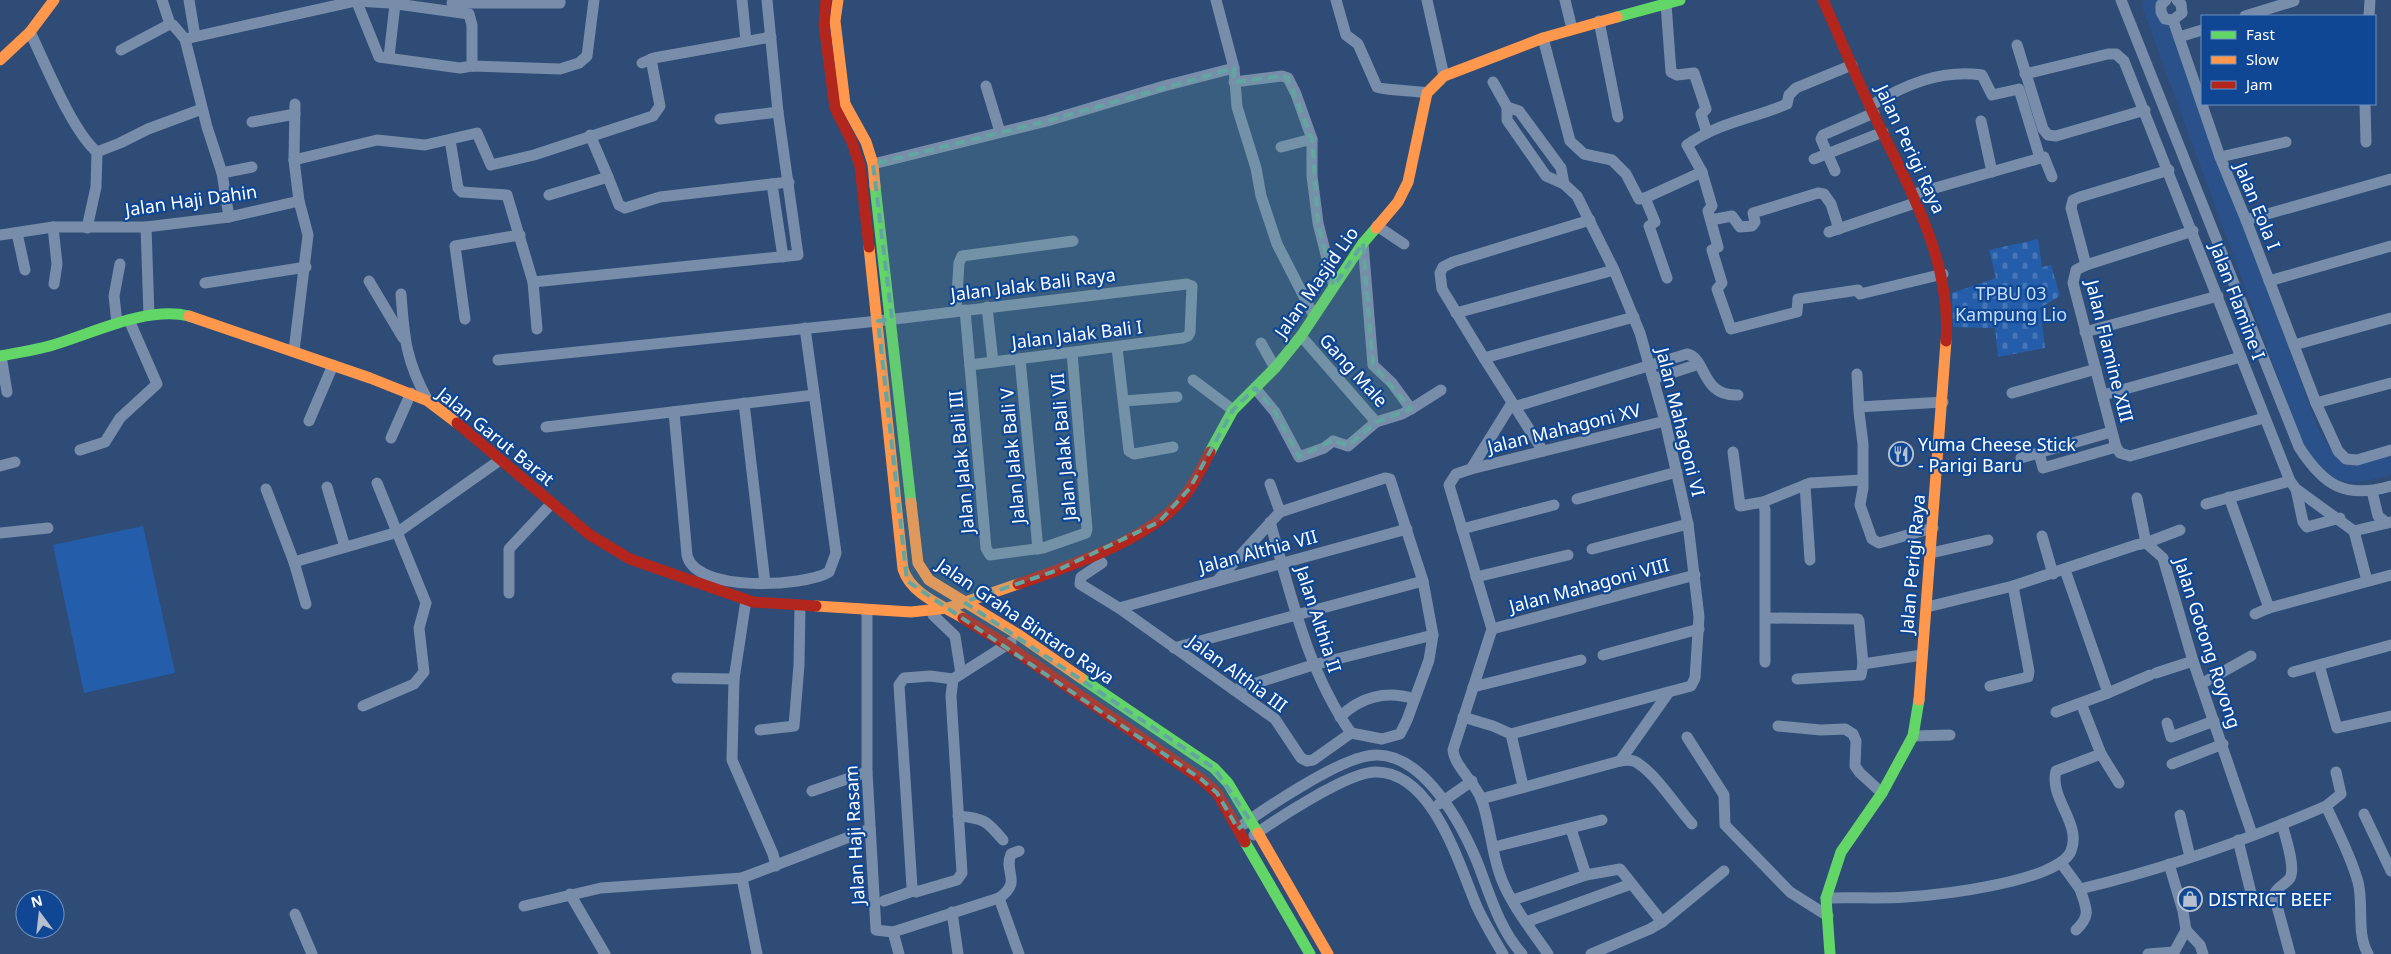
<svg xmlns="http://www.w3.org/2000/svg" width="2391" height="954" font-family="'Noto Sans',sans-serif">
  <style>
    .grass { fill: #245eab }
    .cemetery { fill: url(#cemetery-stones) }
    .lines { fill: none; stroke-linecap: round; stroke-linejoin: round }
    .river { stroke: #2a5189; stroke-width: 20 }
    .street { stroke: #778da9; stroke-width: 11 }
    .fast { stroke: #63d668; stroke-width: 11 }
    .slow { stroke: #ff974d; stroke-width: 11 }
    .jam { stroke: #b3261e; stroke-width: 11 }
    .marked { fill: #63a6a1; fill-opacity: 0.2; stroke: #63a6a1; stroke-width: 4; stroke-dasharray: 10 6; stroke-linejoin: round }
    .labels { text-anchor: middle; dominant-baseline: central; stroke-width: 4.5; stroke-linejoin: round; paint-order: stroke }
    .street-label { font-size: 18px; fill: #fff; stroke: #104794 }
    .park-label { font-size: 18px; fill: #c6defe; stroke: #104794 }
    .poi-label { font-size: 18px; fill: #fff; stroke: #104794; text-anchor: start }
  </style>
  <defs>
    <pattern id="cemetery-stones" width="16" height="16" patternUnits="userSpaceOnUse" patternTransform="scale(1.25)"><rect width="16" height="16" fill="#245eab"/><path d="M2 7V4a2 2 0 0 1 4 0v3zM10 15v-3a2 2 0 0 1 4 0v3z" fill="#4576b8"/></pattern>
  </defs>
  <rect width="100%" height="100%" fill="#2e4c76"/>
  <path class="grass" d="M143 526 175 673 84 693 53 545Z"/>
  <path class="cemetery" d="M2038 239 2042 267 2051 265 2060 296 2040 308 2045 348 1998 357 1995 328 1953 327 1952 293 1996 278 1989 250Z"/>
  <g class="lines">
    <path class="river" d="M2157 0 2152 5 2308 430C2331 476 2342 478 2391 465"/>
    <g class="street">
      <path d="M162 0 170 24 173 25 185 39 207 127 222 173 229 217"/>
      <path d="M189 0 195 36"/>
      <path d="M356 0 379 57 460 68 472 66 560 69 579 63 587 56 594 0"/>
      <path d="M742 0 746 41"/>
      <path d="M1216 0 1234 68 1237 107 1256 168 1261 196 1277 244 1314 316"/>
      <path d="M1336 0 1346 35 1358 44 1377 87C1381 90 1418 91 1427 93"/>
      <path d="M1427 0 1444 76"/>
      <path d="M1565 0 1572 29"/>
      <path d="M2121 0 2299 447C2324 486 2345 499 2391 486"/>
      <path d="M2166 0 2161 5V12L2165 19 2173 20 2182 13 2181 4 2177 0"/>
      <path d="M452 3H560V0"/>
      <path d="M1666 4 1671 72 1677 75 1694 73 1706 109 1701 114 1707 133"/>
      <path d="M2245 16 2294 1"/>
      <path d="M2369 16 2370 0"/>
      <path d="M2173 20 2220 157 2246 220 2316 403 2338 451 2346 459 2357 460 2391 450"/>
      <path d="M1599 21 1618 117"/>
      <path d="M30 32C45 63 72 131 97 152"/>
      <path d="M2179 37 2202 30"/>
      <path d="M1543 38 1570 141 1584 154 1612 160 1626 174 1639 199 1645 198"/>
      <path d="M185 39 356 1 390 3 469 14 472 25V66"/>
      <path d="M2017 45 2043 129 2048 135 2056 136 2145 110"/>
      <path d="M121 50 170 24"/>
      <path d="M389 57 395 4"/>
      <path d="M642 63 654 58 771 37"/>
      <path d="M1852 65 1796 88 1789 95 1787 104C1752 119 1719 122 1687 145L1702 172 1712 206 1708 211 1718 247 1712 250 1722 283 1717 289 1731 329 1797 312 1798 299 1858 290 1860 294 1943 274"/>
      <path d="M2025 74 2108 54H2116L2124 61 2290 481 2296 489 2354 531"/>
      <path d="M1234 82 1282 76 1288 78 1296 94 1312 139V176L1318 223 1334 286"/>
      <path d="M1493 82 1507 107V120L1546 176 1564 184 1577 196 1614 270 1640 333 1665 421 1688 524 1699 617 1695 678 1691 686 1511 734"/>
      <path d="M986 86 1000 132"/>
      <path d="M2365 104 2366 142"/>
      <path d="M1870 106C1904 85 1941 69 1982 75L1992 95 2019 89 2040 158"/>
      <path d="M1507 107 1519 111 1561 168 1564 184"/>
      <path d="M720 119 778 112"/>
      <path d="M1981 121 1992 172"/>
      <path d="M252 122 295 114"/>
      <path d="M590 135 608 177"/>
      <path d="M450 140 458 188 462 192 507 195 533 282 537 329"/>
      <path d="M1281 147 1312 139"/>
      <path d="M97 152 120 143 148 129 202 109"/>
      <path d="M2220 157 2286 142"/>
      <path d="M1814 159 1883 132"/>
      <path d="M294 160 377 140 425 145 477 133 491 165 534 155 653 116 660 106 651 59"/>
      <path d="M873 164 1047 121 1164 86 1234 68"/>
      <path d="M2169 170 2080 197 2073 200 2071 208 2086 265 2076 270 2073 283 2116 447 2120 453 2130 456 2264 418"/>
      <path d="M1835 171 1821 139 1823 135 1874 113"/>
      <path d="M222 173 252 167"/>
      <path d="M772 184 783 257"/>
      <path d="M1914 194 2044 157 2052 177"/>
      <path d="M549 195 608 177 619 205 625 208 660 197 789 182"/>
      <path d="M1711 220 1732 216 1740 227 1752 226 1755 222 1753 213 1818 193 1824 194 1831 204 1839 229"/>
      <path d="M2246 220 2391 179"/>
      <path d="M1377 226 1404 244"/>
      <path d="M53 227 57 264 54 284"/>
      <path d="M146 227 149 315"/>
      <path d="M87 228 96 187 97 152"/>
      <path d="M1829 232 1918 202"/>
      <path d="M17 233 25 270"/>
      <path d="M0 235 53 227H146L229 217 299 201"/>
      <path d="M1363 243 1373 365 1392 383 1411 409 1441 390"/>
      <path d="M2086 265 2193 231"/>
      <path d="M1667 278 1649 226 1655 222 1645 198 1702 172"/>
      <path d="M369 281 403 338"/>
      <path d="M2269 281 2391 246"/>
      <path d="M533 282 798 255 778 112 767 0"/>
      <path d="M205 283 306 267"/>
      <path d="M401 294C404 338 406 361 428 401"/>
      <path d="M987 307 993 362"/>
      <path d="M965 310 986 548 990 555 1043 548 1086 533 1087 529 1072 353"/>
      <path d="M956 311 959 263 962 256 1073 241"/>
      <path d="M1456 313 1614 270"/>
      <path d="M465 319 455 246 520 235"/>
      <path d="M117 323 114 296 120 264"/>
      <path d="M2085 332 2218 296"/>
      <path d="M1301 336 1376 422"/>
      <path d="M1261 343 1275 368"/>
      <path d="M2294 345 2391 318"/>
      <path d="M1117 348 1129 451 1134 454 1173 447"/>
      <path d="M294 351 308 235 299 201 294 160 295 104"/>
      <path d="M1 356 7 392"/>
      <path d="M1484 358 1634 317"/>
      <path d="M1020 359 1038 549"/>
      <path d="M498 360 878 321 1187 284 1192 286 1190 332 1188 336 1183 338 970 365"/>
      <path d="M1857 374 1859 412 1863 444V488L1860 505 1872 539 1879 543 1933 528"/>
      <path d="M1653 379 1699 364"/>
      <path d="M1193 380 1233 410"/>
      <path d="M1255 388 1275 412 1299 457 1324 448 1333 441 1348 446 1376 422"/>
      <path d="M2012 393 2096 369"/>
      <path d="M2103 395 2241 357"/>
      <path d="M1124 401 1177 397"/>
      <path d="M744 403 765 583"/>
      <path d="M2316 403 2391 383"/>
      <path d="M1514 407 1687 354C1707 358 1701 397 1738 395"/>
      <path d="M1859 407 1943 402"/>
      <path d="M674 412 687 555C695 593 804 587 829 572L836 553 805 328"/>
      <path d="M309 421 333 365"/>
      <path d="M1376 422 1402 414 1411 409"/>
      <path d="M546 427 814 395"/>
      <path d="M391 438 411 393"/>
      <path d="M80 450 105 442 120 418 157 384 129 320"/>
      <path d="M1543 451 1484 358 1442 289 1440 273 1443 267 1453 262 1590 220"/>
      <path d="M1733 452 1740 506 1763 502 1810 483 1862 480"/>
      <path d="M2039 453 2043 468 2116 447"/>
      <path d="M2021 458 2111 432"/>
      <path d="M0 466 15 462"/>
      <path d="M1471 469 1512 403"/>
      <path d="M1270 484 1280 512"/>
      <path d="M1805 485 1810 560"/>
      <path d="M327 487 345 547"/>
      <path d="M266 489 294 562 306 604"/>
      <path d="M2296 489 2303 522 2307 527 2340 518"/>
      <path d="M2372 491 2378 516 2387 523"/>
      <path d="M2229 497 2269 608"/>
      <path d="M2137 498 2146 543 2180 530"/>
      <path d="M1577 499 1677 472"/>
      <path d="M1763 502 1765 510V662"/>
      <path d="M2206 504 2290 481"/>
      <path d="M1462 529 1554 505"/>
      <path d="M2354 531 2367 581"/>
      <path d="M2354 531 2391 522"/>
      <path d="M0 533 48 528"/>
      <path d="M2042 536 2053 574"/>
      <path d="M1592 549 1688 524"/>
      <path d="M1931 553 1988 540"/>
      <path d="M294 562 398 532 500 460"/>
      <path d="M1102 563 1081 577 1080 584 1119 608 1275 719 1301 758 1307 761 1313 760 1351 733"/>
      <path d="M1476 577 1568 555"/>
      <path d="M1217 581 1280 512 1385 478 1390 479 1423 581 1433 635 1429 660 1407 720 1400 734 1382 739 1351 733C1307 670 1291 595 1270 522"/>
      <path d="M509 593V549L551 504"/>
      <path d="M746 600 734 679 732 760 773 854 776 866"/>
      <path d="M1927 607 2013 586 2136 545 2146 543 2163 558 2193 661 2252 834"/>
      <path d="M1119 608 1407 529"/>
      <path d="M867 610V772L876 930 893 932 999 898C1023 881 1003 873 1011 854L1019 851"/>
      <path d="M2255 614 2269 608 2391 575"/>
      <path d="M933 615 955 636 961 674"/>
      <path d="M1767 618 1858 619 1859 621 1863 664 1861 675 1797 679"/>
      <path d="M1492 629 1695 575"/>
      <path d="M1174 648 1423 581"/>
      <path d="M1603 655 1699 629"/>
      <path d="M1863 664 1922 655"/>
      <path d="M2319 665 2337 728 2391 716"/>
      <path d="M2293 672 2391 645"/>
      <path d="M2156 673 2193 661"/>
      <path d="M677 678 734 679"/>
      <path d="M953 679 930 676 904 678 899 685 912 887 916 892 957 880 962 873 951 696 953 679 1011 642"/>
      <path d="M2201 684 2251 656"/>
      <path d="M1990 686 2028 677 2029 671 2013 586"/>
      <path d="M1473 687 1581 660"/>
      <path d="M1234 690 1313 665 1433 635"/>
      <path d="M2108 693 2150 675"/>
      <path d="M2081 703 2101 754 2119 783"/>
      <path d="M363 706 414 684 424 672 419 628 426 603 377 483"/>
      <path d="M2056 712 2108 693 2065 570"/>
      <path d="M1340 717C1360 697 1386 690 1414 699"/>
      <path d="M1463 717 1493 726 1511 734 1523 786"/>
      <path d="M2167 723 2171 737 2214 721"/>
      <path d="M1778 726 1821 730 1845 729 1853 734 1856 741 1855 766 1860 773 1882 793"/>
      <path d="M760 730 794 726 799 665 800 606"/>
      <path d="M1913 736 1950 735"/>
      <path d="M1687 737 1724 795 1725 825 1790 892 1828 916"/>
      <path d="M1620 761 1669 692"/>
      <path d="M2172 764 2223 744"/>
      <path d="M812 791 867 772"/>
      <path d="M1481 799 1620 761C1626 760 1633 759 1639 764 1658 777 1676 806 1692 824"/>
      <path d="M1439 804 1472 781"/>
      <path d="M2326 806C2337 830 2351 856 2358 882 2364 905 2356 933 2368 954"/>
      <path d="M2364 814 2391 871"/>
      <path d="M2180 815 2190 857"/>
      <path d="M958 816C984 818 987 821 1003 840"/>
      <path d="M1244 824C1270 805 1333 764 1363 757 1417 742 1459 819 1476 859 1489 891 1498 927 1522 954"/>
      <path d="M2282 824C2285 836 2296 867 2290 878 2285 885 2276 887 2274 895L2290 954"/>
      <path d="M1571 829 1586 875"/>
      <path d="M1254 835C1277 819 1348 772 1375 772 1433 771 1459 865 1477 907 1485 924 1494 939 1503 954"/>
      <path d="M2238 840 2251 893"/>
      <path d="M1494 847 1602 820"/>
      <path d="M2061 863 2080 889"/>
      <path d="M2169 864 2183 911 2186 930 2173 954"/>
      <path d="M570 894 605 954"/>
      <path d="M999 898 1019 954"/>
      <path d="M1826 898C1853 897 1880 899 1906 897 1938 895 2058 882 2071 851 2082 823 2049 799 2056 771L2101 754"/>
      <path d="M1513 900 1586 875 1620 869 1662 922 1650 929 1591 954"/>
      <path d="M884 901 913 891"/>
      <path d="M524 906 601 888 742 878"/>
      <path d="M952 912 958 954"/>
      <path d="M295 914 312 954"/>
      <path d="M1526 922 1631 884"/>
      <path d="M1662 922 1724 871"/>
      <path d="M2076 930C2092 915 2086 908 2080 889 2164 869 2247 840 2326 806L2341 794 2336 772"/>
      <path d="M2186 930 2200 945 2203 954"/>
      <path d="M893 932 899 954"/>
      <path d="M757 954 742 878 870 829"/>
      <path d="M1548 954C1531 929 1508 901 1499 872 1491 849 1490 822 1481 798 1474 782 1454 765 1453 750L1492 629 1449 485 1456 474 1471 469 1665 421"/>
      <path d="M2148 954 2174 952"/>
    </g>
    <g class="fast">
      <path d="M1617 17 1680 0"/>
      <path d="M875 186 911 503"/>
      <path d="M0 356C17 353 36 350 53 345 94 333 146 306 189 316"/>
      <path d="M1210 452 1233 410 1275 368 1301 336 1363 243 1376 228"/>
      <path d="M1081 678 1214 768 1228 783 1258 833"/>
      <path d="M1245 842 1310 954"/>
      <path d="M1830 954 1826 898 1841 852 1882 793 1913 736 1919 700"/>
    </g>
    <g class="slow">
      <path d="M838 0 835 21 845 104 866 142 873 164 875 186"/>
      <path d="M0 60 30 32 54 0"/>
      <path d="M1376 228 1398 202 1408 182 1427 93 1444 76 1543 38 1617 17"/>
      <path d="M869 247 903 569C911 594 941 605 963 618"/>
      <path d="M189 316 370 378 428 401 457 423"/>
      <path d="M911 503 918 563 929 580 1019 635 1081 678"/>
      <path d="M816 606 911 612 948 608 1018 584"/>
      <path d="M1919 700 1946 341"/>
      <path d="M1258 833 1328 954"/>
    </g>
    <g class="jam">
      <path d="M826 0 824 25 835 108 852 142 860 166 869 247"/>
      <path d="M1823 0C1840 38 1856 77 1874 115 1908 187 1952 259 1946 341"/>
      <path d="M457 423 590 535 630 559 753 602 816 606"/>
      <path d="M1018 584C1065 568 1140 542 1175 507 1190 493 1200 471 1210 452"/>
      <path d="M963 618 1007 645 1201 779 1217 793 1245 842"/>
    </g>
  </g>
  <path class="marked" d="M1234 68V82L1282 76 1288 78 1312 139 1318 223 1334 286 1363 243 1373 365 1411 409 1376 422 1348 446 1333 440 1299 457 1275 412 1255 388 1233 410 1190 488 1159 522 1058 570 964 602 1214 768 1250 820 1238 829 1217 793 1201 779 907 581 878 321 892 319 873 164 1047 121Z"/>
  <defs>
    <symbol id="restaurant-ring" viewBox="-11 -11 22 22"><circle r="9.5" fill="#104794" stroke="#b6c0cf" stroke-width="1.5"/><path d="M-5-6h1v4h1v-4h1v4h1v-4h1v5L-1.5 .5V6h-2V.5L-5-1ZM5-6V6H3V1.5H1.5Q1.5-4 5-6Z" fill="#b6c0cf"/></symbol>
    <symbol id="shop-ring" viewBox="-11 -11 22 22"><circle r="9.5" fill="#104794" stroke="#b6c0cf" stroke-width="1.5"/><path d="M-5-2.5h2.3a2.7 3.5 0 0 1 5.4 0H5L5.5 6h-11ZM-1.5-2.5h3a1.5 2.3 0 0 0-3 0Z" fill="#b6c0cf"/></symbol>
  </defs>
  <g fill-rule="evenodd">
    <use href="#restaurant-ring" x="1887" y="440" width="28" height="28"/>
    <use href="#shop-ring" x="2176" y="885" width="28" height="28"/>
  </g>
  <g class="labels">
    <g class="street-label">
      <text transform="translate(1911 149) rotate(65)">Jalan Perigi Raya</text>
      <text transform="translate(191 200) rotate(-8)">Jalan Haji Dahin</text>
      <text transform="translate(2258 206) rotate(68)">Jalan Eola I</text>
      <text transform="translate(1316 282) rotate(-55)">Jalan Masjid Lio</text>
      <text transform="translate(1033 284) rotate(-7)">Jalan Jalak Bali Raya</text>
      <text transform="translate(2238 301) rotate(69)">Jalan Flamine I</text>
      <text transform="translate(1077 334) rotate(-7)">Jalan Jalak Bali I</text>
      <text transform="translate(2110 351) rotate(76)">Jalan Flamine XIII</text>
      <text transform="translate(1354 370) rotate(48)">Gang Male</text>
      <text transform="translate(1681 422) rotate(76)">Jalan Mahagoni VI</text>
      <text transform="translate(1564 428) rotate(-14)">Jalan Mahagoni XV</text>
      <text transform="translate(496 436) rotate(39)">Jalan Garut Barat</text>
      <text transform="translate(1063 447) rotate(-95)">Jalan Jalak Bali VII</text>
      <text transform="translate(1012 456) rotate(-95)">Jalan Jalak Bali V</text>
      <text transform="translate(961 462) rotate(-95)">Jalan Jalak Bali III</text>
      <text transform="translate(1258 551) rotate(-15)">Jalan Althia VII</text>
      <text transform="translate(1912 564) rotate(-85)">Jalan Perigi Raya</text>
      <text transform="translate(1589 585) rotate(-15)">Jalan Mahagoni VIII</text>
      <text transform="translate(1319 619) rotate(72)">Jalan Althia II</text>
      <text transform="translate(1026 621) rotate(34)">Jalan Graha Bintaro Raya</text>
      <text transform="translate(2208 643) rotate(72)">Jalan Gotong Royong</text>
      <text transform="translate(1238 673) rotate(36)">Jalan Althia III</text>
      <text transform="translate(854 835) rotate(-93)">Jalan Haji Rasam</text>
    </g>
    <g class="park-label">
      <text x="2011" y="293">TPBU 03<tspan x="2011" dy="21">Kampung Lio</tspan></text>
    </g>
    <g class="poi-label">
      <text x="1918" y="444">Yuma Cheese Stick<tspan x="1918" dy="21">- Parigi Baru</tspan></text>
      <text x="2208" y="899">DISTRICT BEEF</text>
    </g>
  </g>
  <rect x="2201" y="15" width="175" height="90" fill="#104794" stroke="#7091bf"/>
  <rect x="2211" y="31" width="25" height="8" fill="#63d668" stroke="#7091bf"/>
  <text x="2246" y="40" font-size="15" fill="#ffffff">Fast</text>
  <rect x="2211" y="56" width="25" height="8" fill="#ff974d" stroke="#7091bf"/>
  <text x="2246" y="65" font-size="15" fill="#ffffff">Slow</text>
  <rect x="2211" y="81" width="25" height="8" fill="#b3261e" stroke="#7091bf"/>
  <text x="2246" y="90" font-size="15" fill="#ffffff">Jam</text>
  <g transform="translate(40 914) rotate(345)"><circle r="24" fill="#104794" stroke="#7091bf"/>
  <path d="M0-4L9 19L0 12L-9 19Z" fill="#b6c0cf"/>
  <text y="-8" font-size="14" font-weight="bold" text-anchor="middle" fill="#ffffff">N</text>
  </g>
</svg>
